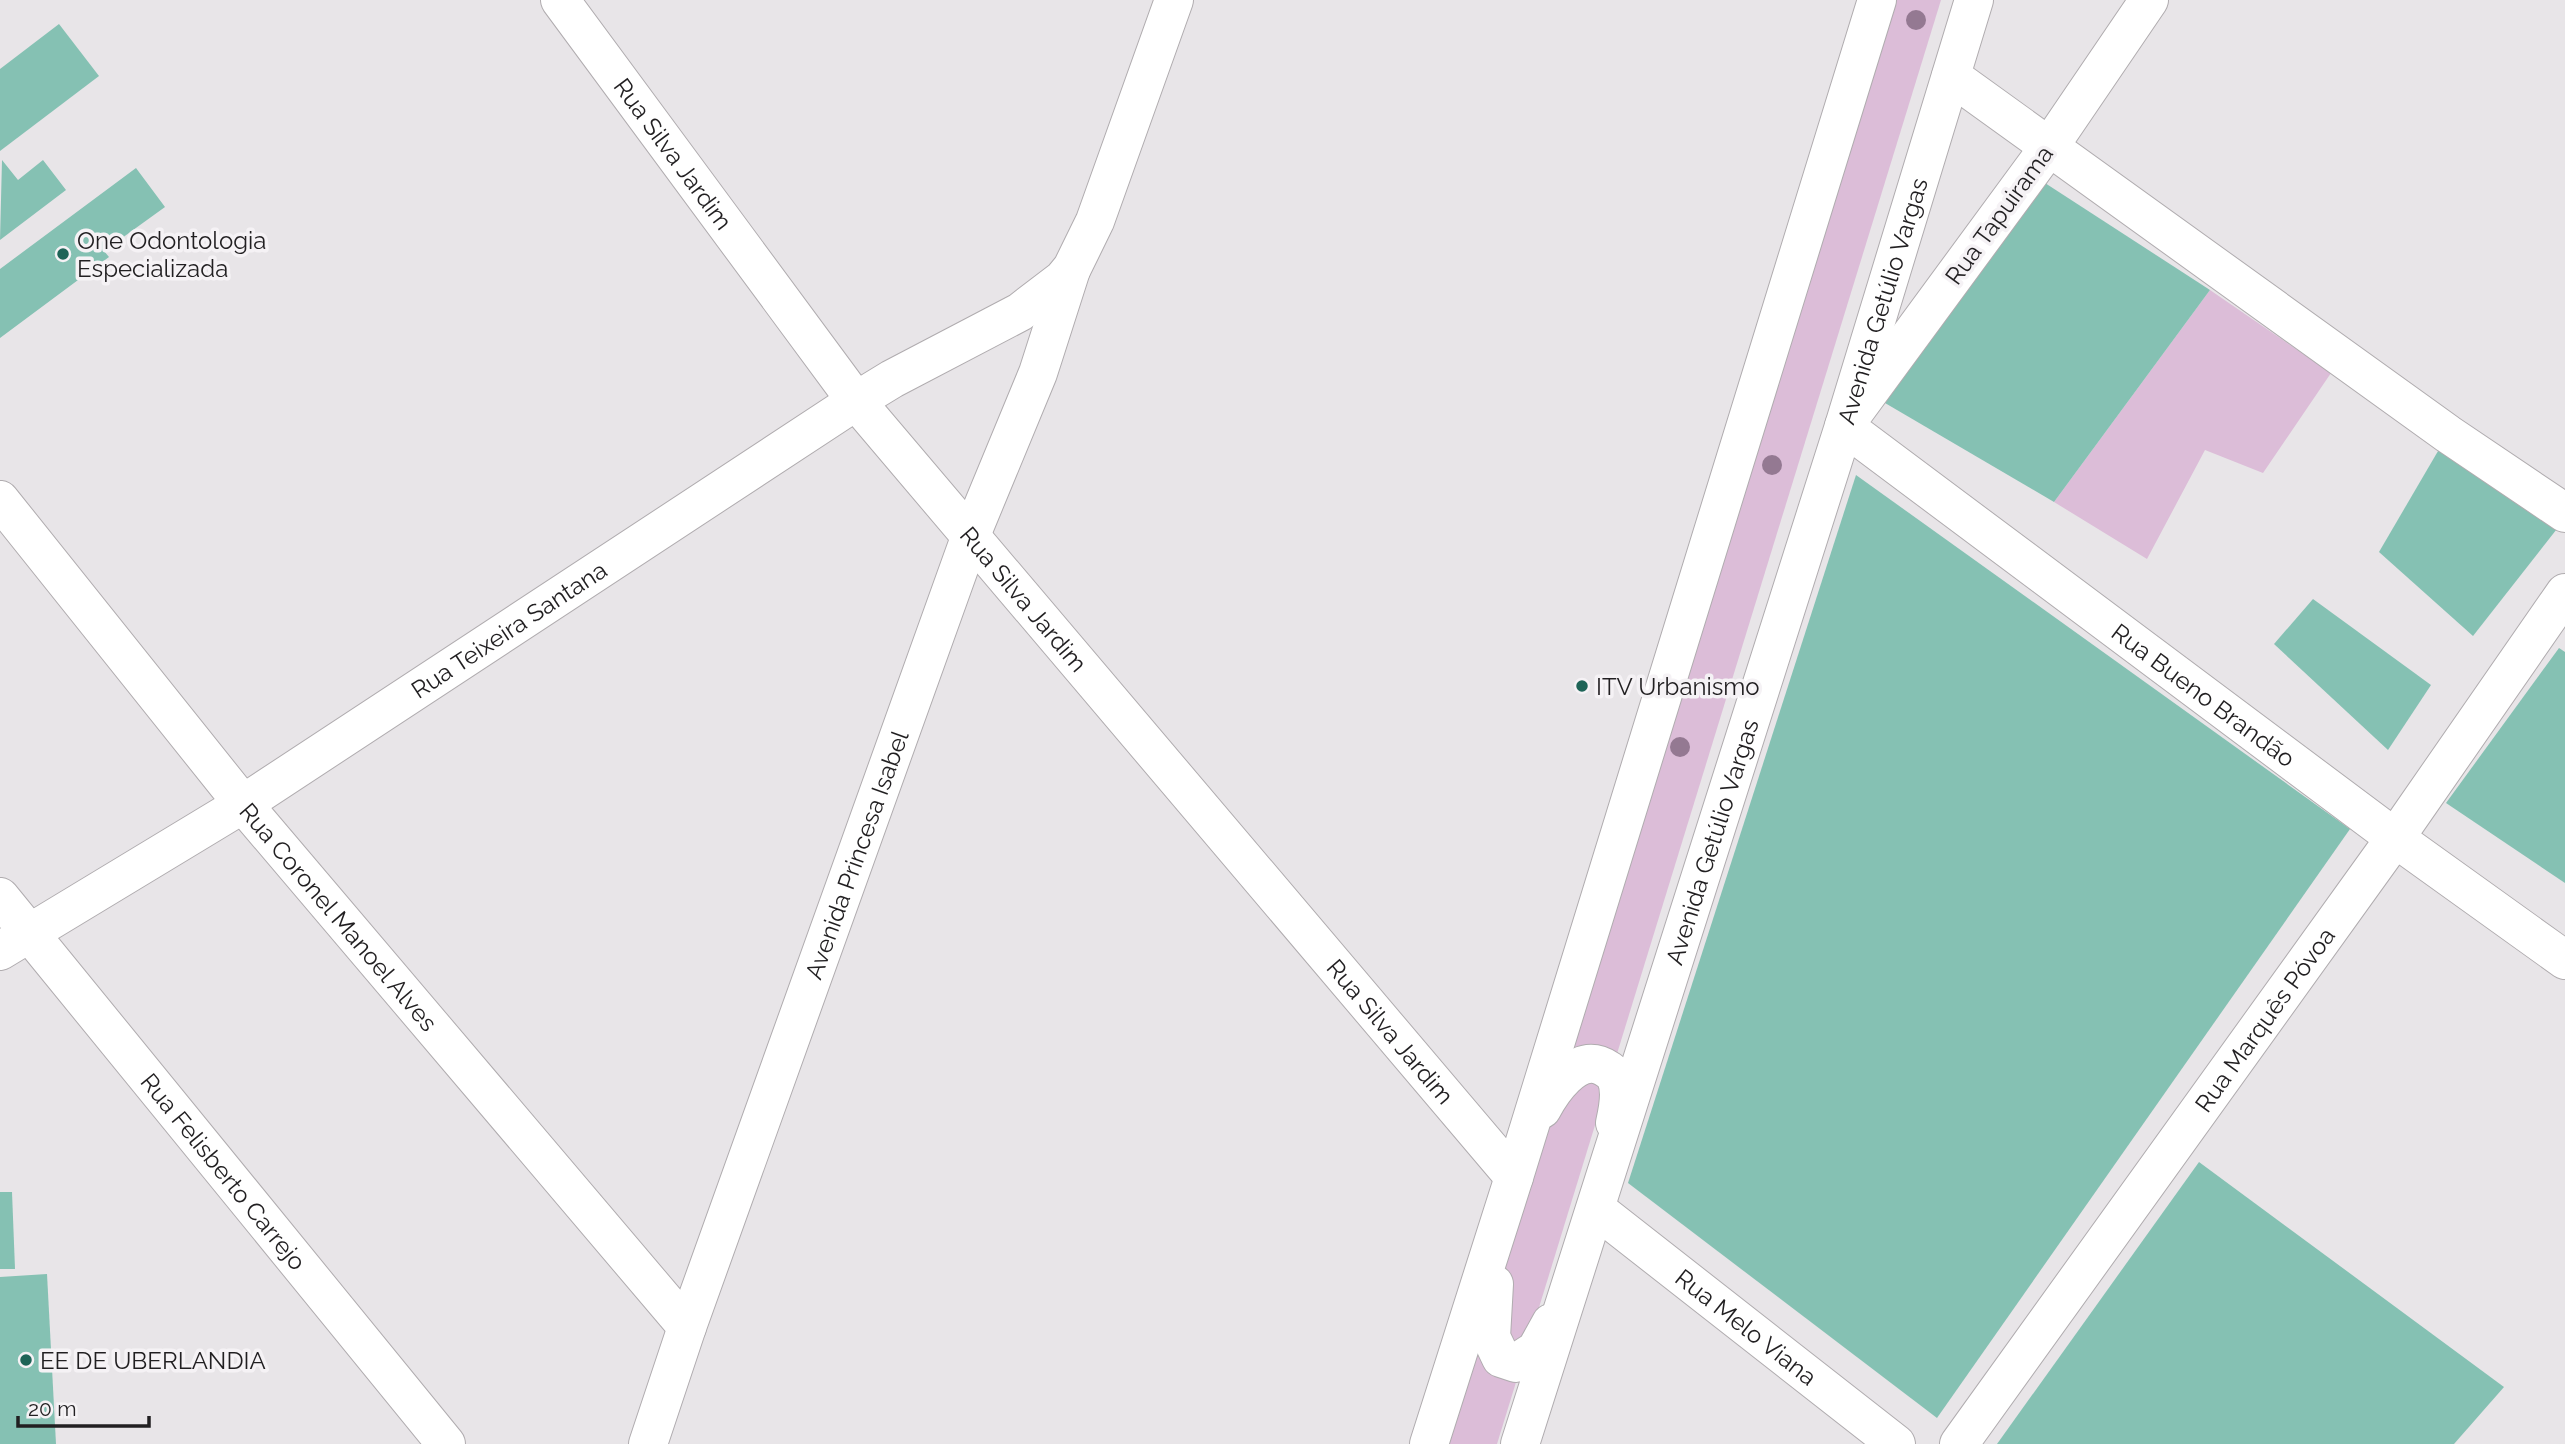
<svg xmlns="http://www.w3.org/2000/svg" width="2565" height="1444" font-family="Raleway,sans-serif">
  <style>
    .green { fill: #dcbdd8 }
    .building { fill: #85c1b3 }
    .lines { fill: none; stroke-linecap: round; stroke-linejoin: round }
    .minor-casing { stroke: #b0acaf; stroke-width: 40 }
    .major-casing { stroke: #b0acaf; stroke-width: 40 }
    .minor { stroke: #fff; stroke-width: 38 }
    .major { stroke: #fff; stroke-width: 38 }
    .tree { fill: #947992 }
    .poi-dot { fill: #1e6457; stroke: #f5f2f5; stroke-width: 2.5 }
    .labels { text-anchor: middle; dominant-baseline: central; stroke-width: 7; stroke-linejoin: round; paint-order: stroke }
    .street-label { font-size: 24px; fill: #211f21; stroke: #f5f2f5 }
    .poi-label { font-size: 24px; fill: #211f21; stroke: #f5f2f5; text-anchor: start }
  </style>
  <rect width="100%" height="100%" fill="#e8e5e8"/>
  <g class="green">
    <path d="M1896 0H1941L1497 1444H1449Z"/>
    <path d="M2210 290 2331 373 2263 473 2205 450 2147 559 2054 502Z"/>
  </g>
  <g class="building">
    <path d="M59 24 99 76 0 151V69Z"/>
    <path d="M2 160 18 180 43 160 66 190 0 240Z"/>
    <path d="M136 168 165 207 104 251 109 257 0 338V269Z"/>
    <path d="M2045 183 2210 290 2054 502 1885 403Z"/>
    <path d="M2448 434 2560 525 2473 636 2379 552Z"/>
    <path d="M1856 475 2350 829 1937 1418 1628 1183Z"/>
    <path d="M2313 599 2431 685 2388 750 2274 644Z"/>
    <path d="M2559 648 2565 652V883L2446 803Z"/>
    <path d="M2199 1162 2504 1387 2454 1444H1997Z"/>
    <path d="M0 1192H12L15 1269H0Z"/>
    <path d="M47 1274 56 1444H0V1277Z"/>
  </g>
  <g class="lines">
    <defs>
      <g id="minor">
        <path id="s1" d="M560 0 856 401 1514 1177"/>
        <path id="s2" d="M2149 0 2049 147 1844 426 2395 838 2565 960"/>
        <path d="M1951 76 2448 434 2565 513"/>
        <path id="s3" d="M0 500 243 804 687 1327"/>
        <path id="s4" d="M0 897 446 1444"/>
        <path id="s5" d="M0 951 243 804 856 401 892 379 1020 312 1063 279 1072 268 1095 221 1174 0"/>
        <path id="s6" d="M1596 1209 1896 1444"/>
        <path id="s7" d="M648 1444 687 1327 971 535 1038 373 1071 270"/>
        <path id="s8" d="M1959 1444 2395 838 2565 593"/>
      </g>
      <g id="major">
        <path d="M1542 1109C1552 1090 1575 1057 1599 1065 1605 1067 1613 1072 1616 1078 1622 1092 1618 1110 1615 1123"/>
        <path d="M1494 1284 1491 1337 1501 1358 1516 1363 1536 1350 1551 1323"/>
        <path d="M1429 1444 1514 1177 1877 0"/>
        <path id="s9" d="M1520 1444 1844 426 1974 0"/>
      </g>
    </defs>
    <use href="#minor" class="minor-casing"/>
    <use href="#major" class="major-casing"/>
    <use href="#minor" class="minor"/>
    <use href="#major" class="major"/>
  </g>
  <g class="tree">
    <circle cx="1916" cy="20" r="10"/>
    <circle cx="1772" cy="465" r="10"/>
    <circle cx="1680" cy="747" r="10"/>
  </g>
  <g class="poi-dot">
    <circle cx="63" cy="254" r="7"/>
    <circle cx="1582" cy="686" r="7"/>
    <circle cx="26" cy="1360" r="7"/>
  </g>
  <g class="labels">
    <g class="street-label">
      <text stroke="none"><textPath href="#s1" startOffset="191">Rua Silva Jardim</textPath></text>
      <text transform="translate(1999 215) rotate(-54)">Rua Tapuirama</text>
      <text stroke="none"><textPath href="#s9" startOffset="1199">Avenida Getúlio Vargas</textPath></text>
      <text stroke="none"><textPath href="#s1" startOffset="758">Rua Silva Jardim</textPath></text>
      <text stroke="none"><textPath href="#s5" startOffset="602">Rua Teixeira Santana</textPath></text>
      <text stroke="none"><textPath href="#s2" startOffset="973">Rua Bueno Brandão</textPath></text>
      <text stroke="none"><textPath href="#s9" startOffset="632">Avenida Getúlio Vargas</textPath></text>
      <text stroke="none"><textPath href="#s7" startOffset="625">Avenida Princesa Isabel</textPath></text>
      <text stroke="none"><textPath href="#s3" startOffset="537">Rua Coronel Manoel Alves</textPath></text>
      <text stroke="none"><textPath href="#s8" startOffset="523">Rua Marquês Póvoa</textPath></text>
      <text stroke="none"><textPath href="#s1" startOffset="1325">Rua Silva Jardim</textPath></text>
      <text stroke="none"><textPath href="#s4" startOffset="354">Rua Felisberto Carrejo</textPath></text>
      <text stroke="none"><textPath href="#s6" startOffset="191">Rua Melo Viana</textPath></text>
    </g>
    <g class="poi-label">
      <text x="77" y="240">One Odontologia<tspan x="77" dy="28">Especializada</tspan></text>
      <text x="1596" y="686">ITV Urbanismo</text>
      <text x="40" y="1360">EE DE UBERLANDIA</text>
    </g>
  </g>
  <path d="M18 1416v10h131v-10" fill="none" stroke="#211f21" stroke-width="3.5"/>
  <text x="28" y="1416" font-size="21" fill="#211f21" stroke="#f5f2f5" stroke-width="5" paint-order="stroke">20 m</text>
</svg>
